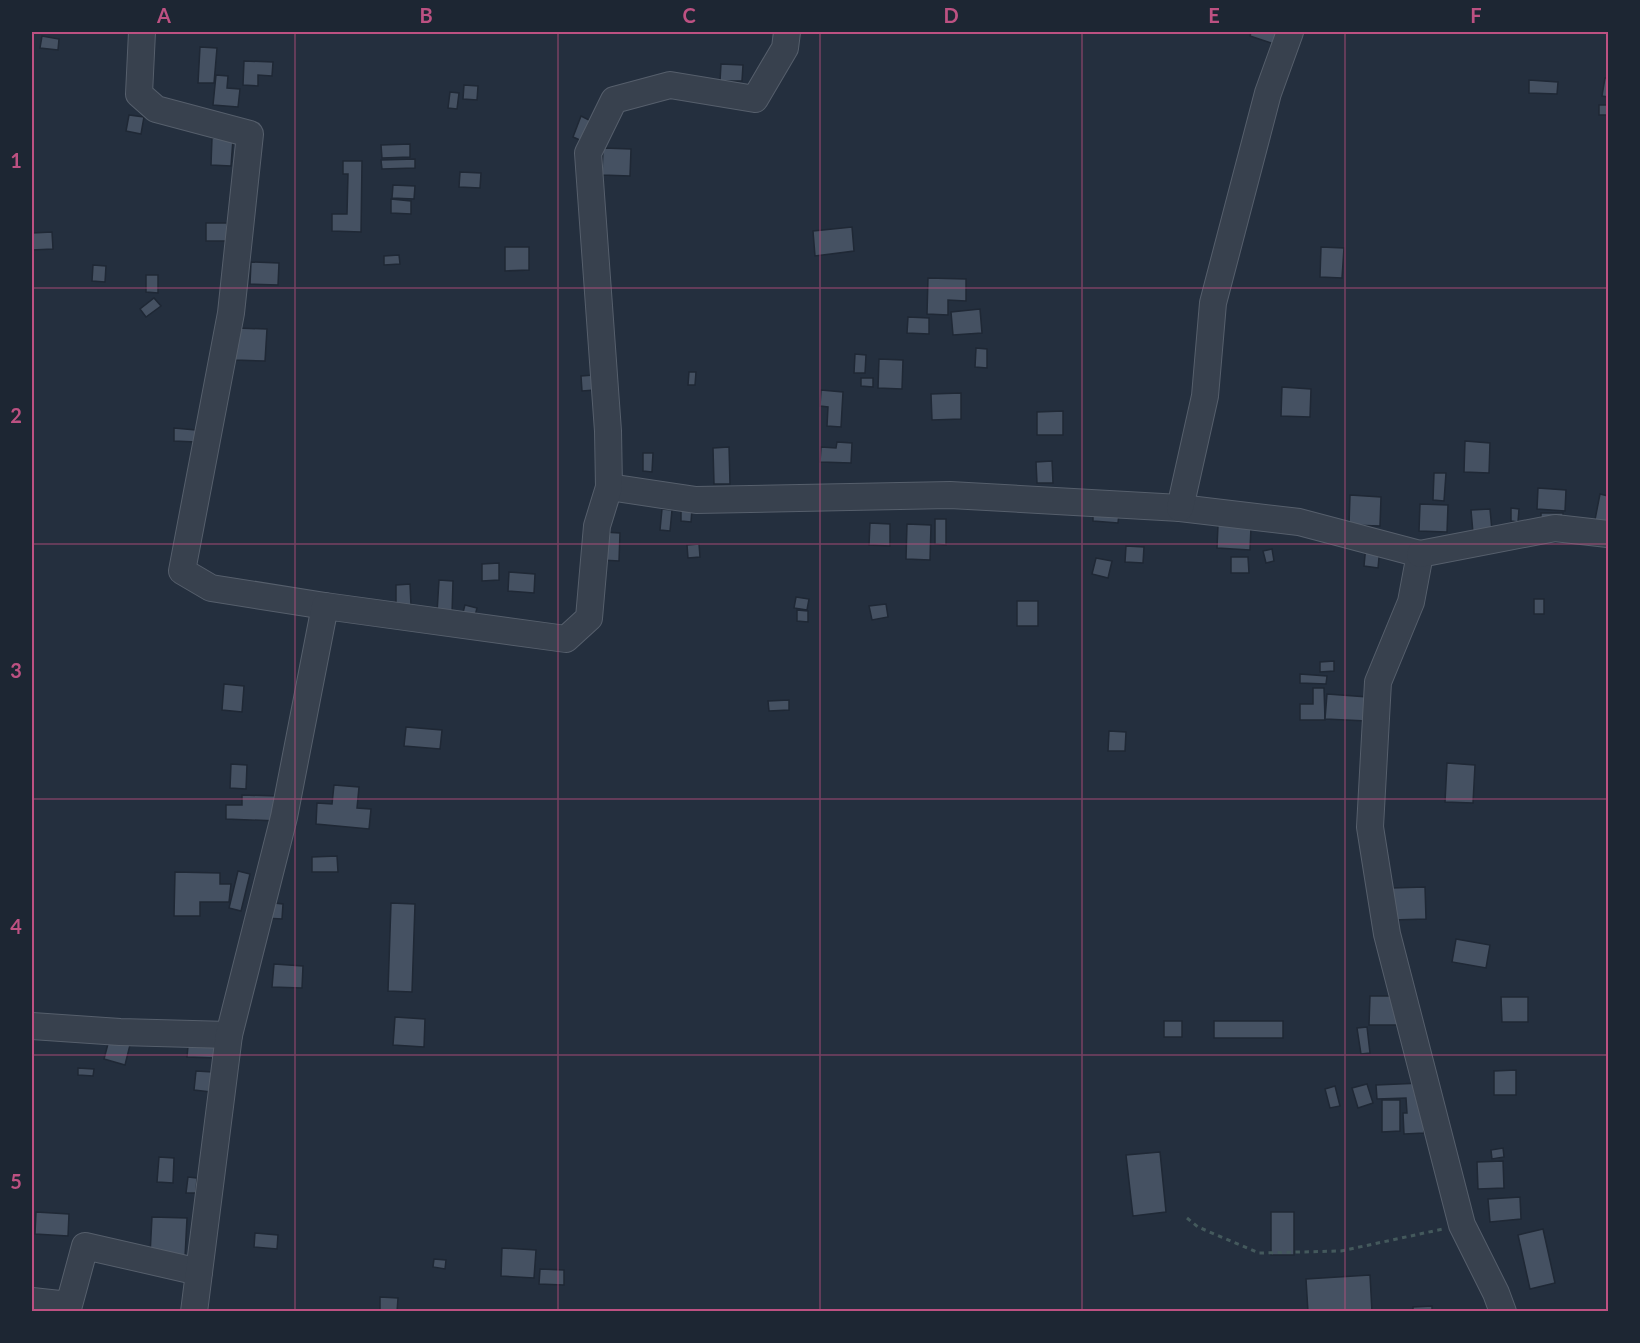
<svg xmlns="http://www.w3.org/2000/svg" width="1640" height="1343" font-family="Lato,sans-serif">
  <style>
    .building { fill: #455162; stroke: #1f2835; stroke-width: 1.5 }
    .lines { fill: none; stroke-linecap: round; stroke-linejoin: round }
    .minor-casing { stroke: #565f6c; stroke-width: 28 }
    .path { stroke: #44595c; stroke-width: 3; stroke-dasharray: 4.5 4.5; stroke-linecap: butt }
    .minor { stroke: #38414e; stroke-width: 26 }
    .grid { fill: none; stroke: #bd5182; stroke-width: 1.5; stroke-opacity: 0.55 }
    .neatline { fill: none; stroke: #bd5182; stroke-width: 2 }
    .grid-label { font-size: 20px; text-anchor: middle; font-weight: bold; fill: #bd5182 }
  </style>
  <rect width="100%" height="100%" fill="#242f3e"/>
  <g class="building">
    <path d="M1251 32H1282L1277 45 1250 36Z"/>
    <path d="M42 36 59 39 58 50 40 48Z"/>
    <path d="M200 47 217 48 214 83H198Z"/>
    <path d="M244 61 273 62 272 76 258 75V86L243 85Z"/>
    <path d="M721 64 743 65 742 81H720Z"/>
    <path d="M216 75 228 76 227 88 240 89 238 107 213 105Z"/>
    <path d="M1605 78H1608V97L1602 96Z"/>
    <path d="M1529 80 1558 82 1557 94 1529 93Z"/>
    <path d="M464 85 478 86 477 100 463 99Z"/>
    <path d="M450 92 459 93 457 109 448 108Z"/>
    <rect x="1599" y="105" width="9" height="10"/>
    <path d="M129 115 144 117 141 134 126 131Z"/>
    <path d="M581 116 591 121 582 141 573 137Z"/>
    <path d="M212 138 233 139 231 166 211 165Z"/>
    <path d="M410 144V157L382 158 381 145Z"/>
    <path d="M603 148 631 149 630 176 602 175Z"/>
    <path d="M415 159V168L382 169 381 160Z"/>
    <path d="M343 161H362L361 232 332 231V214H347L348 174H343Z"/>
    <path d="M460 172 481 173 480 188 459 187Z"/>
    <path d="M393 185 415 186 414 199 392 198Z"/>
    <path d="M391 199 411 201V214L391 213Z"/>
    <rect x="206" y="223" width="21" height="18"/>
    <path d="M852 227 854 251 815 256 813 231Z"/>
    <path d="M52 232 53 249 32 250V233Z"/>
    <path d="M505 247H529V270L505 271Z"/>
    <path d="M1321 247 1344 248 1342 278 1320 277Z"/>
    <path d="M399 255 400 264 384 265V256Z"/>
    <path d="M251 262 279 263 278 285 250 284Z"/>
    <path d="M93 265 106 266 105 282 92 281Z"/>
    <path d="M146 275H158V293L146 292Z"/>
    <path d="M928 278 966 279V301L948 300V315L927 314Z"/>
    <path d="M154 298 161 306 146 317 140 309Z"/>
    <path d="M980 309 982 333 953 335 951 312Z"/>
    <path d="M908 317 929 318V334L907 333Z"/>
    <path d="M236 328 267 329 265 361 235 360Z"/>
    <path d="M976 348 987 349V368L975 367Z"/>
    <path d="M855 354 866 355 865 373H854Z"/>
    <path d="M879 359 903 360 902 389 878 388Z"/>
    <path d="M689 372H696L695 385H688Z"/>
    <path d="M594 375 595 390 582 391 581 376Z"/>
    <path d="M861 378H873V387L861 386Z"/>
    <path d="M1282 387 1311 389 1310 417 1281 416Z"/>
    <path d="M821 390 843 392 841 427 827 426 828 407 820 406Z"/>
    <path d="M961 393V419L932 420 931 394Z"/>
    <path d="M1063 411V435H1037V412Z"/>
    <path d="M174 428 196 430V442L174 441Z"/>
    <path d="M1465 441 1490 443 1489 473 1464 472Z"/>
    <path d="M837 442 852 443 851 463 820 462 821 447 836 448Z"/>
    <path d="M729 447 730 484H714L713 448Z"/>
    <path d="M643 453H653L652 472 643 471Z"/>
    <path d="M1052 461 1053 483H1037L1036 462Z"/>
    <path d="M1434 473H1446L1444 501 1433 500Z"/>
    <path d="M1538 488 1566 490 1565 511 1537 509Z"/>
    <path d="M1600 494 1608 496V533L1593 530Z"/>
    <path d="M1350 495 1381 497 1380 526 1349 525Z"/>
    <path d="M1420 504 1448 505 1447 532 1419 531Z"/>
    <path d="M681 508 692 509 691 522 681 521Z"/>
    <path d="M1511 508 1519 509 1518 522 1511 521Z"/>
    <path d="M662 509 672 510 670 531 660 530Z"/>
    <path d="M1490 509 1492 531 1473 533 1471 510Z"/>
    <path d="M1093 511 1119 513 1118 523 1093 521Z"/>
    <rect x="1541" y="513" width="22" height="9"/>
    <path d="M935 519H946V545L935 544Z"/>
    <path d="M870 523 890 524V546L869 545Z"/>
    <path d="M907 524 931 525 930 560 906 559Z"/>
    <path d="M1218 525 1251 527 1250 550 1217 548Z"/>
    <path d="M603 532 620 533 619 561 601 560Z"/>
    <path d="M699 544 700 557 688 558 687 545Z"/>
    <path d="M1366 545 1380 547 1378 568 1364 566Z"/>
    <path d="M1126 546 1144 547 1143 563 1125 562Z"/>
    <path d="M1272 549 1274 561 1266 563 1263 551Z"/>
    <path d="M1231 557H1248L1249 573H1231Z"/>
    <path d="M1096 558 1112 561 1108 578 1092 574Z"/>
    <path d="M499 563V580L482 581V564Z"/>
    <path d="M509 572 535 574 534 593 508 591Z"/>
    <path d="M439 580 453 581 452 614 437 613Z"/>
    <path d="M410 584 411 606H396V585Z"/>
    <path d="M796 597 809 599 807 610 794 608Z"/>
    <rect x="1534" y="599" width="10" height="15"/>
    <rect x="1017" y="601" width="21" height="25"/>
    <path d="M886 604 888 617 872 620 869 606Z"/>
    <path d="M465 605 477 608 474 620 462 616Z"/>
    <path d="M797 610 808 611V622L797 621Z"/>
    <path d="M1334 661V671L1320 672V662Z"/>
    <path d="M1300 674 1327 676 1326 684 1300 683Z"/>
    <path d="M224 684 244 686 242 712 222 710Z"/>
    <path d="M1313 688H1324L1325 720H1300V704H1313Z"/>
    <path d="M1327 694 1368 697 1367 721 1325 719Z"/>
    <path d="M789 700V710L769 711 768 701Z"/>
    <path d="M406 727 442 730 440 749 404 746Z"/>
    <path d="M1109 731 1126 732 1125 751H1108Z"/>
    <path d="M1447 763 1475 765 1473 803 1445 802Z"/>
    <path d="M231 764 247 765 246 789 230 788Z"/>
    <path d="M334 785 359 787 357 808 371 809 369 829 316 824 317 803 332 804Z"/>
    <path d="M242 795 279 796 278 821 226 819V805H242Z"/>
    <path d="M337 856 338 872H312V857Z"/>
    <path d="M238 871 250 874 241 911 229 908Z"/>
    <path d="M175 872 220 873V884H231L229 902H200V916H174Z"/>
    <path d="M1425 887 1426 919 1392 920 1391 888Z"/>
    <path d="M265 902 283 904 282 919 264 918Z"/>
    <path d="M391 903 415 904 412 992 388 991Z"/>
    <path d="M1456 939 1490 945 1486 968 1452 962Z"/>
    <path d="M274 964 303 966 302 988 272 987Z"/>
    <path d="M1370 996H1399L1398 1025H1369Z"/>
    <path d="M1501 997H1528V1022H1502Z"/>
    <path d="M395 1017 425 1019 424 1047 393 1045Z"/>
    <rect x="1164" y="1021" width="18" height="16"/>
    <rect x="1214" y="1021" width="69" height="17"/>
    <path d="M1367 1027 1370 1053 1361 1054 1357 1028Z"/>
    <path d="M109 1040 130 1045 125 1065 104 1059Z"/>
    <path d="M188 1046 216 1047V1058L187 1057Z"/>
    <path d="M78 1068 94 1069 93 1076 78 1075Z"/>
    <path d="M1516 1070V1095H1494V1071Z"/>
    <path d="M196 1071 213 1072 211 1092 194 1090Z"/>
    <path d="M1422 1083 1424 1133 1404 1134 1403 1113H1407L1406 1098 1377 1099 1376 1085Z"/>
    <path d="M1367 1084 1373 1103 1358 1108 1352 1088Z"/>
    <path d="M1335 1086 1340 1106 1330 1108 1325 1089Z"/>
    <path d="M1382 1100H1400V1131L1382 1132Z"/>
    <path d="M1503 1148 1504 1157 1492 1159 1491 1150Z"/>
    <path d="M1160 1152 1166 1212 1133 1216 1126 1155Z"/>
    <path d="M159 1157 174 1158 173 1183 157 1182Z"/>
    <path d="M1503 1161 1504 1188 1478 1189 1477 1162Z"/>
    <path d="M188 1177 197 1178 196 1193H186Z"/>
    <path d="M1520 1197 1521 1219 1490 1222 1488 1199Z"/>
    <path d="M36 1212 69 1214 68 1236 35 1234Z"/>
    <rect x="1271" y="1212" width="23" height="43"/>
    <path d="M152 1217 187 1218 185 1257 150 1255Z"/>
    <path d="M1543 1229 1555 1283 1530 1289 1518 1235Z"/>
    <path d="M255 1233 278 1235 277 1249 254 1247Z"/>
    <path d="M502 1248 536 1250 534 1278 501 1276Z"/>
    <path d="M434 1259 446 1260 445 1269 433 1267Z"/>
    <path d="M540 1269 564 1270V1285L539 1284Z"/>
    <path d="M1370 1275 1372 1312H1308L1306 1279Z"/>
    <path d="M380 1297 398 1298 397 1312H380Z"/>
    <path d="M1432 1306V1312H1413V1307Z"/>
  </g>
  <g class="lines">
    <defs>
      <g id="minor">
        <path d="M142 32 139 94 156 109 250 134 231 313 182 571 211 588 325 606"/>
        <path d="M609 487 696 500 950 495 1180 508 1299 522 1420 554 1411 602 1378 682 1370 827 1387 934 1462 1225 1496 1293 1503 1312"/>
        <path d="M1180 508 1205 396 1213 303 1268 93 1290 32"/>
        <path d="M1420 554 1555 528 1608 534"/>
        <path d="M32 1026 120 1032 229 1035"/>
        <path d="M32 1301 69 1305 85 1246 199 1272"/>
        <path d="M194 1312 229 1035 284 817 325 606 566 639 589 618 597 526 609 487 608 431 588 153 614 100 670 85 755 99 785 48 787 32"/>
      </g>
    </defs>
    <use href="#minor" class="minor-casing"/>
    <path class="path" d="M1187 1218 1198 1227 1259 1253 1341 1251 1443 1229"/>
    <use href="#minor" class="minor"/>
  </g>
  <path class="grid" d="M295 32V1312M558 32V1312M820 32V1312M1082 32V1312M1345 32V1312M32 288H1608M32 544H1608M32 799H1608M32 1055H1608"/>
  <rect width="1640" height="1343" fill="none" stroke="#1d2633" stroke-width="66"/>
  <rect x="33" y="33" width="1574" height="1277" class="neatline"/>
  <g class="grid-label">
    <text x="164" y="23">A</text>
    <text x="426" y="23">B</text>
    <text x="689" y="23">C</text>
    <text x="951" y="23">D</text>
    <text x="1214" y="23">E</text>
    <text x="1476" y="23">F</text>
    <text x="16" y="168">1</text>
    <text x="16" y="423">2</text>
    <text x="16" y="678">3</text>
    <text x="16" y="934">4</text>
    <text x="16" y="1189">5</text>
  </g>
</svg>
